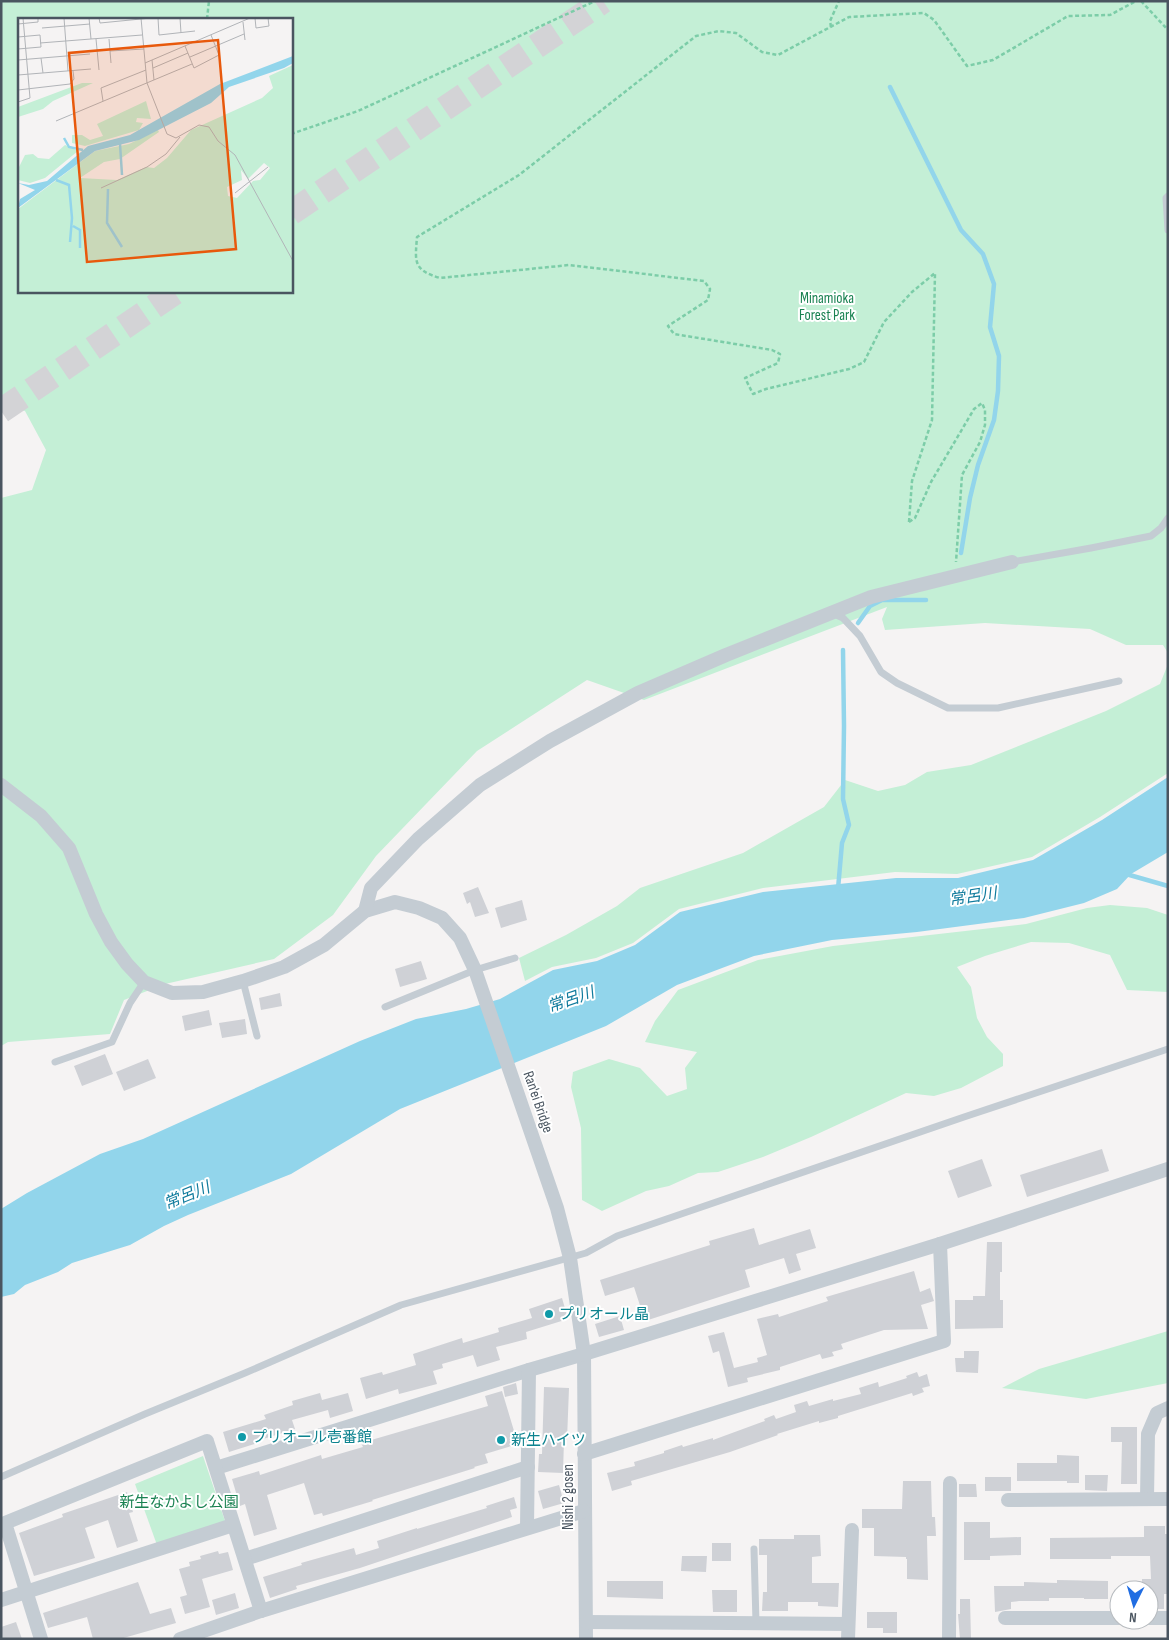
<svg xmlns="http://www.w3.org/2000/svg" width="1169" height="1640" font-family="'Sofia Sans Condensed','Noto Sans JP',sans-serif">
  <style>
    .green { fill: #c4efd6; fill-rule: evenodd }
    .water { fill: #92d5eb }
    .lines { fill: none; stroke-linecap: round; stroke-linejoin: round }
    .stream { stroke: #92d5eb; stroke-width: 4.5 }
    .building { fill: #cfd1d6 }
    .motorway-tunnel { stroke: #d3d3d6; stroke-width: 25; stroke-dasharray: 25 12; stroke-linecap: butt }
    .path { stroke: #7ccda8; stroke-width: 2.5; stroke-dasharray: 4 2.5; stroke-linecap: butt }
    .service { stroke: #c4ccd3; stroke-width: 7 }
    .minor { stroke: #c4ccd3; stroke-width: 14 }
    .culture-dot { fill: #0f9aa8; stroke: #fff; stroke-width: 2 }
    .labels { text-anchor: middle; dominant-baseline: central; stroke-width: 4; stroke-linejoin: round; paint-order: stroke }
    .park-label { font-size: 15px; fill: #1a8252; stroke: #fff }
    .street-label { font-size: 15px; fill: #4a5560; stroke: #fff }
    .culture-label { font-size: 15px; fill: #0d838f; stroke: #fff; text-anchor: start }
    .water-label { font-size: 16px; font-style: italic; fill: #107b9d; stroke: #fff }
    .inset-river { fill: none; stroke: #92d5eb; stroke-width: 2.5 }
    .inset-road { fill: none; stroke: #b1b4b8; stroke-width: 1 }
    .view { fill: #e8590c; fill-opacity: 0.15; stroke: #e8590c; stroke-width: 2.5 }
    .inset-edge { fill: none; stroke: #4a5560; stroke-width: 2.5 }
  </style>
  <rect width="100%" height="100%" fill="#f5f3f3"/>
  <g class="green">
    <path d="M1 1H1168V653L1163 645H1126L1090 629 985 623 885 630 882 619 887 607 644 700 587 680 477 751 376 856 333 915 274 959 165 984 124 1000 110 1034 8 1042 1 1046V498L32 490 46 450 25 411 1 404ZM19 19H291V291H19Z"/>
    <path d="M1168 664V773L1100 817 1032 857 957 874 895 872 763 888 679 909 633 943 596 958 552 967 525 981 519 958 566 935 617 906 640 888 743 853 824 807 845 780 878 791 905 785 927 772 971 765 1106 711 1160 684Z"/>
    <path d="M1110 905 1147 908 1168 915V992L1127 990 1110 955 1069 943 1031 942 985 956 957 967 971 987 977 1018 987 1037 1003 1054V1066L961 1088 934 1096 906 1093 811 1137 763 1157 718 1172 698 1173 669 1186 646 1191 602 1211 582 1200 581 1128 571 1087 573 1072 609 1059 640 1068 667 1096 687 1089 685 1068 697 1052 645 1042 655 1021 678 990 758 960 833 946 1026 924 1087 908Z"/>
    <path d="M1168 1331V1383L1086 1399 1002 1388 1039 1369Z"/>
    <path d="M203 1456 225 1521 157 1545 135 1484Z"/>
  </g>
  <path class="water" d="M1168 777V852L1131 874 1117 889 1084 903 1024 918 917 932 832 940 754 956 677 985 606 1026 400 1109 291 1174 188 1215 164 1226 130 1245 72 1263 58 1272 25 1285 14 1294 1 1297V1209L27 1193 100 1154 143 1139 360 1041 416 1019 466 1009 500 999 553 970 597 961 635 945 680 912 763 892 896 878H958L1033 860 1102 820Z"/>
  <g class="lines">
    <g class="stream">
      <path d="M890 87 961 230 983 254 994 284 990 327 999 356 998 391 994 420 978 465 970 498 961 553"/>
      <path d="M858 623 870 606 882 600H926"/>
      <path d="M1126 874 1168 886"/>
      <path d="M838 889 842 843 849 825 843 799 844 726 843 650"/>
    </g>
  </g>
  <g class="building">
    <path d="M478 887 489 913 475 917 470 902 467 904 463 893Z"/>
    <path d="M522 900 527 920 501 928 495 908Z"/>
    <path d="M421 961 427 979 400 987 395 969Z"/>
    <path d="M280 993 282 1006 261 1010 259 998Z"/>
    <path d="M209 1010 212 1025 185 1031 182 1016Z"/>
    <path d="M245 1019 247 1034 222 1038 219 1023Z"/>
    <path d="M105 1054 113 1074 82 1086 74 1066Z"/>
    <path d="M148 1059 156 1078 124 1091 116 1072Z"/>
    <path d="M1102 1149 1109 1171 1027 1197 1020 1175Z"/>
    <path d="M982 1159 992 1186 958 1198 948 1171Z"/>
    <path d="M754 1228 759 1245 810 1229 816 1248 796 1254 801 1270 789 1274 784 1258 745 1270 750 1287 645 1321 634 1287 605 1296 600 1280 710 1245 709 1241Z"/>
    <path d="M987 1242H1002V1272H1000V1300H1003V1328L955 1329V1300H973V1296H985Z"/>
    <path d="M914 1271 920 1292 930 1288 933 1298 934 1301 921 1305 928 1329 884 1330 841 1344 843 1349 832 1352 834 1356 822 1359 820 1354 780 1367V1370L747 1378 748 1382 728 1387 719 1351 713 1353 708 1336 724 1332 734 1368 758 1362 757 1358 767 1355 757 1319 778 1314 779 1317 828 1301 826 1297Z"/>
    <path d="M562 1298 568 1319 526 1332 527 1339 496 1347 500 1360 477 1367 473 1355 442 1364 443 1368 433 1371 437 1384 399 1394 398 1389 366 1399 360 1378 382 1372 383 1375 416 1365 413 1354 462 1338 463 1343 499 1332 498 1328 532 1318 529 1309Z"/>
    <path d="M620 1316 624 1330 599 1337 595 1324Z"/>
    <path d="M964 1351H979L978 1373 956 1372 955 1358H964Z"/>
    <path d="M917 1372 919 1377 927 1374 930 1386 922 1388 924 1392 913 1396 912 1393 838 1416V1418L819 1423V1421L777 1434 778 1435 730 1452 631 1481 632 1485 612 1491 607 1473 635 1466 634 1462 664 1453V1451L682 1445 683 1447 713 1438V1440L765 1421 764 1419 774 1415 776 1419 796 1412 794 1405 807 1401 809 1406 833 1399V1401L861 1394 859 1388 878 1382 879 1387 907 1378 906 1376Z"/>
    <path d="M516 1383 518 1394 505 1397 503 1387Z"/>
    <path d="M544 1387 569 1388 567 1440H564L563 1473 538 1472 539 1454H542Z"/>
    <path d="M502 1391 518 1444 485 1454 488 1463 474 1467 475 1468 372 1500 373 1501 323 1516 322 1513 314 1515 304 1483 267 1495 277 1529 254 1536 245 1504 240 1506 232 1479 259 1471 260 1475 321 1455 322 1459 363 1447 361 1443 488 1406 485 1396Z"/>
    <path d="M320 1393 322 1400 348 1393 353 1411 330 1418 328 1410 292 1420 295 1429 260 1440 261 1442 229 1452 223 1432 266 1419 264 1415 293 1405 292 1401Z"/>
    <path d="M1111 1427H1137V1484H1121L1122 1442H1111Z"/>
    <path d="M1057 1455 1079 1456V1483H1067V1481H1017V1463H1057Z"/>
    <path d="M1085 1475H1108L1107 1491 1085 1490Z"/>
    <rect x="985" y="1477" width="26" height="14"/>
    <path d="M903 1481H931L932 1517H935L936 1536H927L928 1580 907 1579V1559H906V1557L874 1556V1528H862V1509H902Z"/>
    <path d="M959 1484H976L977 1497H959Z"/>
    <path d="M559 1485 564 1503 543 1509 538 1491Z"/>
    <path d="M127 1492 133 1512 129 1513 138 1541 117 1548 108 1520 85 1528 95 1558 34 1576 19 1533 63 1517 62 1514Z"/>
    <path d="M514 1497 517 1508 510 1510 512 1517 360 1568 296 1586 297 1589 270 1598 263 1577 302 1565 301 1563 354 1548 356 1555 379 1548 377 1541 417 1528V1529L487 1508 486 1506Z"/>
    <path d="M964 1522H990V1538L1021 1537V1555L990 1556V1560H964Z"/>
    <path d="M1144 1526H1165V1534H1168V1594H1164V1609H1149V1590H1142V1579H1151L1150 1556H1111V1559H1050V1538L1144 1537Z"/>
    <path d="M794 1535H820L821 1556 812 1557V1583H839L838 1607 818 1606V1602H788V1611H762L763 1592H767V1555H759V1539H794Z"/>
    <rect x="712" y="1543" width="19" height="18"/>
    <path d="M218 1551 219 1554 228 1552 233 1570 202 1579 210 1607 185 1614 180 1597 187 1595 179 1569 190 1566 189 1562 201 1559 200 1556Z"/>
    <path d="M682 1556H707L706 1572 681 1571Z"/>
    <path d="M1057 1580 1108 1581V1599H1084V1598H1049V1601H1019L1011 1602V1609L995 1612 994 1586H1024V1582L1057 1583Z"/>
    <path d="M607 1581H663V1599L607 1597Z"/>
    <path d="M138 1582 150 1614 171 1608 176 1623 120 1639H93L87 1617 48 1628 43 1613Z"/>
    <path d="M712 1590H737V1612H713Z"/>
    <path d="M235 1593 239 1608 216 1615 212 1600Z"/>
    <path d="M960 1599H970L971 1639H960L958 1614H960Z"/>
    <path d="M867 1612H897V1633H883V1628H867Z"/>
    <path d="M16 1622 22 1639H1V1627Z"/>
  </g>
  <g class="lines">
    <g class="motorway-tunnel">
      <path d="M291 213 603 1"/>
      <path d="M1 411 177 291"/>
    </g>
    <g class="path">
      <path d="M1141 1 1168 30"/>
      <path d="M207 19 209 1"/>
      <path d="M831 27 830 21 839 1"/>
      <path d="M291 134 358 111 595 1"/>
      <path d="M909 522 912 481 932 420 935 273 912 292 884 322 864 362 849 369 766 389 753 394 745 378 778 363 780 354 772 350 674 334 668 326 708 300 710 289 704 281 569 265 440 278C413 270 415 262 417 237L519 175 696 36 719 31 736 33 762 52 778 55 849 17 924 13 934 20 967 66 993 60 1068 16 1110 15 1136 1"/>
      <path d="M909 522 915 518 931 482 974 409 982 403 985 410V425L980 442 962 475 956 562"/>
    </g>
    <g class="service">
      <path d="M1168 196 1166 198 1168 230"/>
      <path d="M1012 562 1091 548 1151 536 1161 528 1168 518"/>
      <path d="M832 613 843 618 860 636 881 672 897 683 948 708H998L1119 681"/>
      <path d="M243 981 257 1036"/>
      <path d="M385 1007 475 970 515 958"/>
      <path d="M55 1062 112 1042 130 1003 144 982"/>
      <path d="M1 1477 145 1414 245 1373 401 1305 586 1253 617 1236 964 1117 1168 1049"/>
      <path d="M754 1549 756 1623"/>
    </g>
    <g class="minor">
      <path d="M1 785 41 816 69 848 96 914 111 942 127 964 144 982 172 993 203 992 243 981 284 967 324 945 365 911 395 902 419 908 442 918 460 938 475 970 557 1208 570 1258 584 1354 586 1639"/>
      <path d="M365 911 371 888 418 839 480 785 550 741 638 693 726 655 871 597 1012 562"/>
      <path d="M584 1454 944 1341 940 1244"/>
      <path d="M216 1468 529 1370 584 1354 940 1244 1168 1169"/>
      <path d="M1147 1499 1148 1434 1157 1413 1168 1408"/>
      <path d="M1008 1500 1168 1499"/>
      <path d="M527 1528 529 1370"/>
      <path d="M245 1559 528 1467"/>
      <path d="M1 1600 233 1525"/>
      <path d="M1005 1618H1119"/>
      <path d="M1149 1618H1168"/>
      <path d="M586 1622 848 1624"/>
      <path d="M41 1639 5 1523 207 1441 261 1611"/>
      <path d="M180 1639 261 1611 584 1511"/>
      <path d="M848 1639 852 1530"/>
      <path d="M949 1639 950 1483"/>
    </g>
  </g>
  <g class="culture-dot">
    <circle cx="549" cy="1314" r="5"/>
    <circle cx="242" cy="1437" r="5"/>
    <circle cx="501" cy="1440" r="5"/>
  </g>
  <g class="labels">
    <g class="park-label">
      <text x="827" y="298">Minamioka<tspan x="827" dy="17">Forest Park</tspan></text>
      <text x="179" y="1502">新生なかよし公園</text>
    </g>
    <g class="street-label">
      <text transform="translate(538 1102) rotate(71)">Ran'ei Bridge</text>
      <text transform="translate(568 1497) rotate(-90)">Nishi 2 gosen</text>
    </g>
    <g class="culture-label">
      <text x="559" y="1314">プリオール晶</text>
      <text x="252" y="1437">プリオール壱番館</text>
      <text x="511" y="1440">新生ハイツ</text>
    </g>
    <g class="water-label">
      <text transform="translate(973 897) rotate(-8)">常呂川</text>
      <text transform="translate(571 1000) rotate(-19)">常呂川</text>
      <text transform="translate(187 1196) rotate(-22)">常呂川</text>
    </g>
  </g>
  <g transform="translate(18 18)">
    <rect width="275" height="275" fill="#f5f3f3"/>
    <path d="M275 47V275H0V191L77 133 111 126 140 112 141 114 102 141 86 144 62 160 99 162 128 149 136 150 149 140 173 112 244 80 255 70 251 58ZM246 145 252 150 242 162 235 163 219 180 210 178 209 169 224 162 223 152 230 161ZM64 65H75L35 83 25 91 0 99V89ZM128 83 133 101 119 100 118 104 125 105 121 112 67 128 54 125V117H64L72 122 85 118 79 106ZM47 127 60 133 27 160 12 165 0 162V151L7 137 15 136 20 140 31 141Z" fill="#c4efd6" fill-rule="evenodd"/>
    <path d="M275 38V45L266 50 211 69 193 85 121 122 77 133 0 190 2 181 17 172 0 165 11 167 29 163 70 128 112 117 202 66Z" fill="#92d5eb"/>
    <path class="inset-river" d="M46 120 51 129 65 132M102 126 104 157M38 162 51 167 54 200 52 224M90 171 89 205 104 229M55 208 62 212V230"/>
    <path class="inset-road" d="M46 0 50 53M71 0 73 21M81 0 82 5 133 0M123 0 129 65 149 116 158 120 181 107 191 109 200 123 217 137 275 243M140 0 141 17 177 13M162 0 163 15M237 0 238 10 251 8 250 0M225 4 227 22M0 6 20 4V0M24 10 72 6M0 19 22 17 23 29 0 31M78 21 81 52M91 21 93 45M22 25 124 17M167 28 176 50 201 37 193 17M92 33 126 31M172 39 226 16M23 40 25 55M0 42 72 36M134 42 136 62M127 45 232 0M135 50 170 35M0 57 73 51M0 72 52 66 56 61 55 53M85 83 83 70 128 52M0 84 12 80 5 0M38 103 174 46M83 170 129 149 148 136 162 119M217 175 250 149"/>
    <path class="view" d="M200 22 218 231 69 244 51 35Z"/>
    <rect width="275" height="275" class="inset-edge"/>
  </g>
  <rect width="1169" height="1640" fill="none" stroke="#4a5560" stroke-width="5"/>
  <g transform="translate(1134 1605) rotate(185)"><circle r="24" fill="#ffffff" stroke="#b7bbbf"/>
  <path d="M0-4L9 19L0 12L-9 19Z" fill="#206de2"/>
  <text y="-8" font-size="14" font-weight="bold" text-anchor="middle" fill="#4a5560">N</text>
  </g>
</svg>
